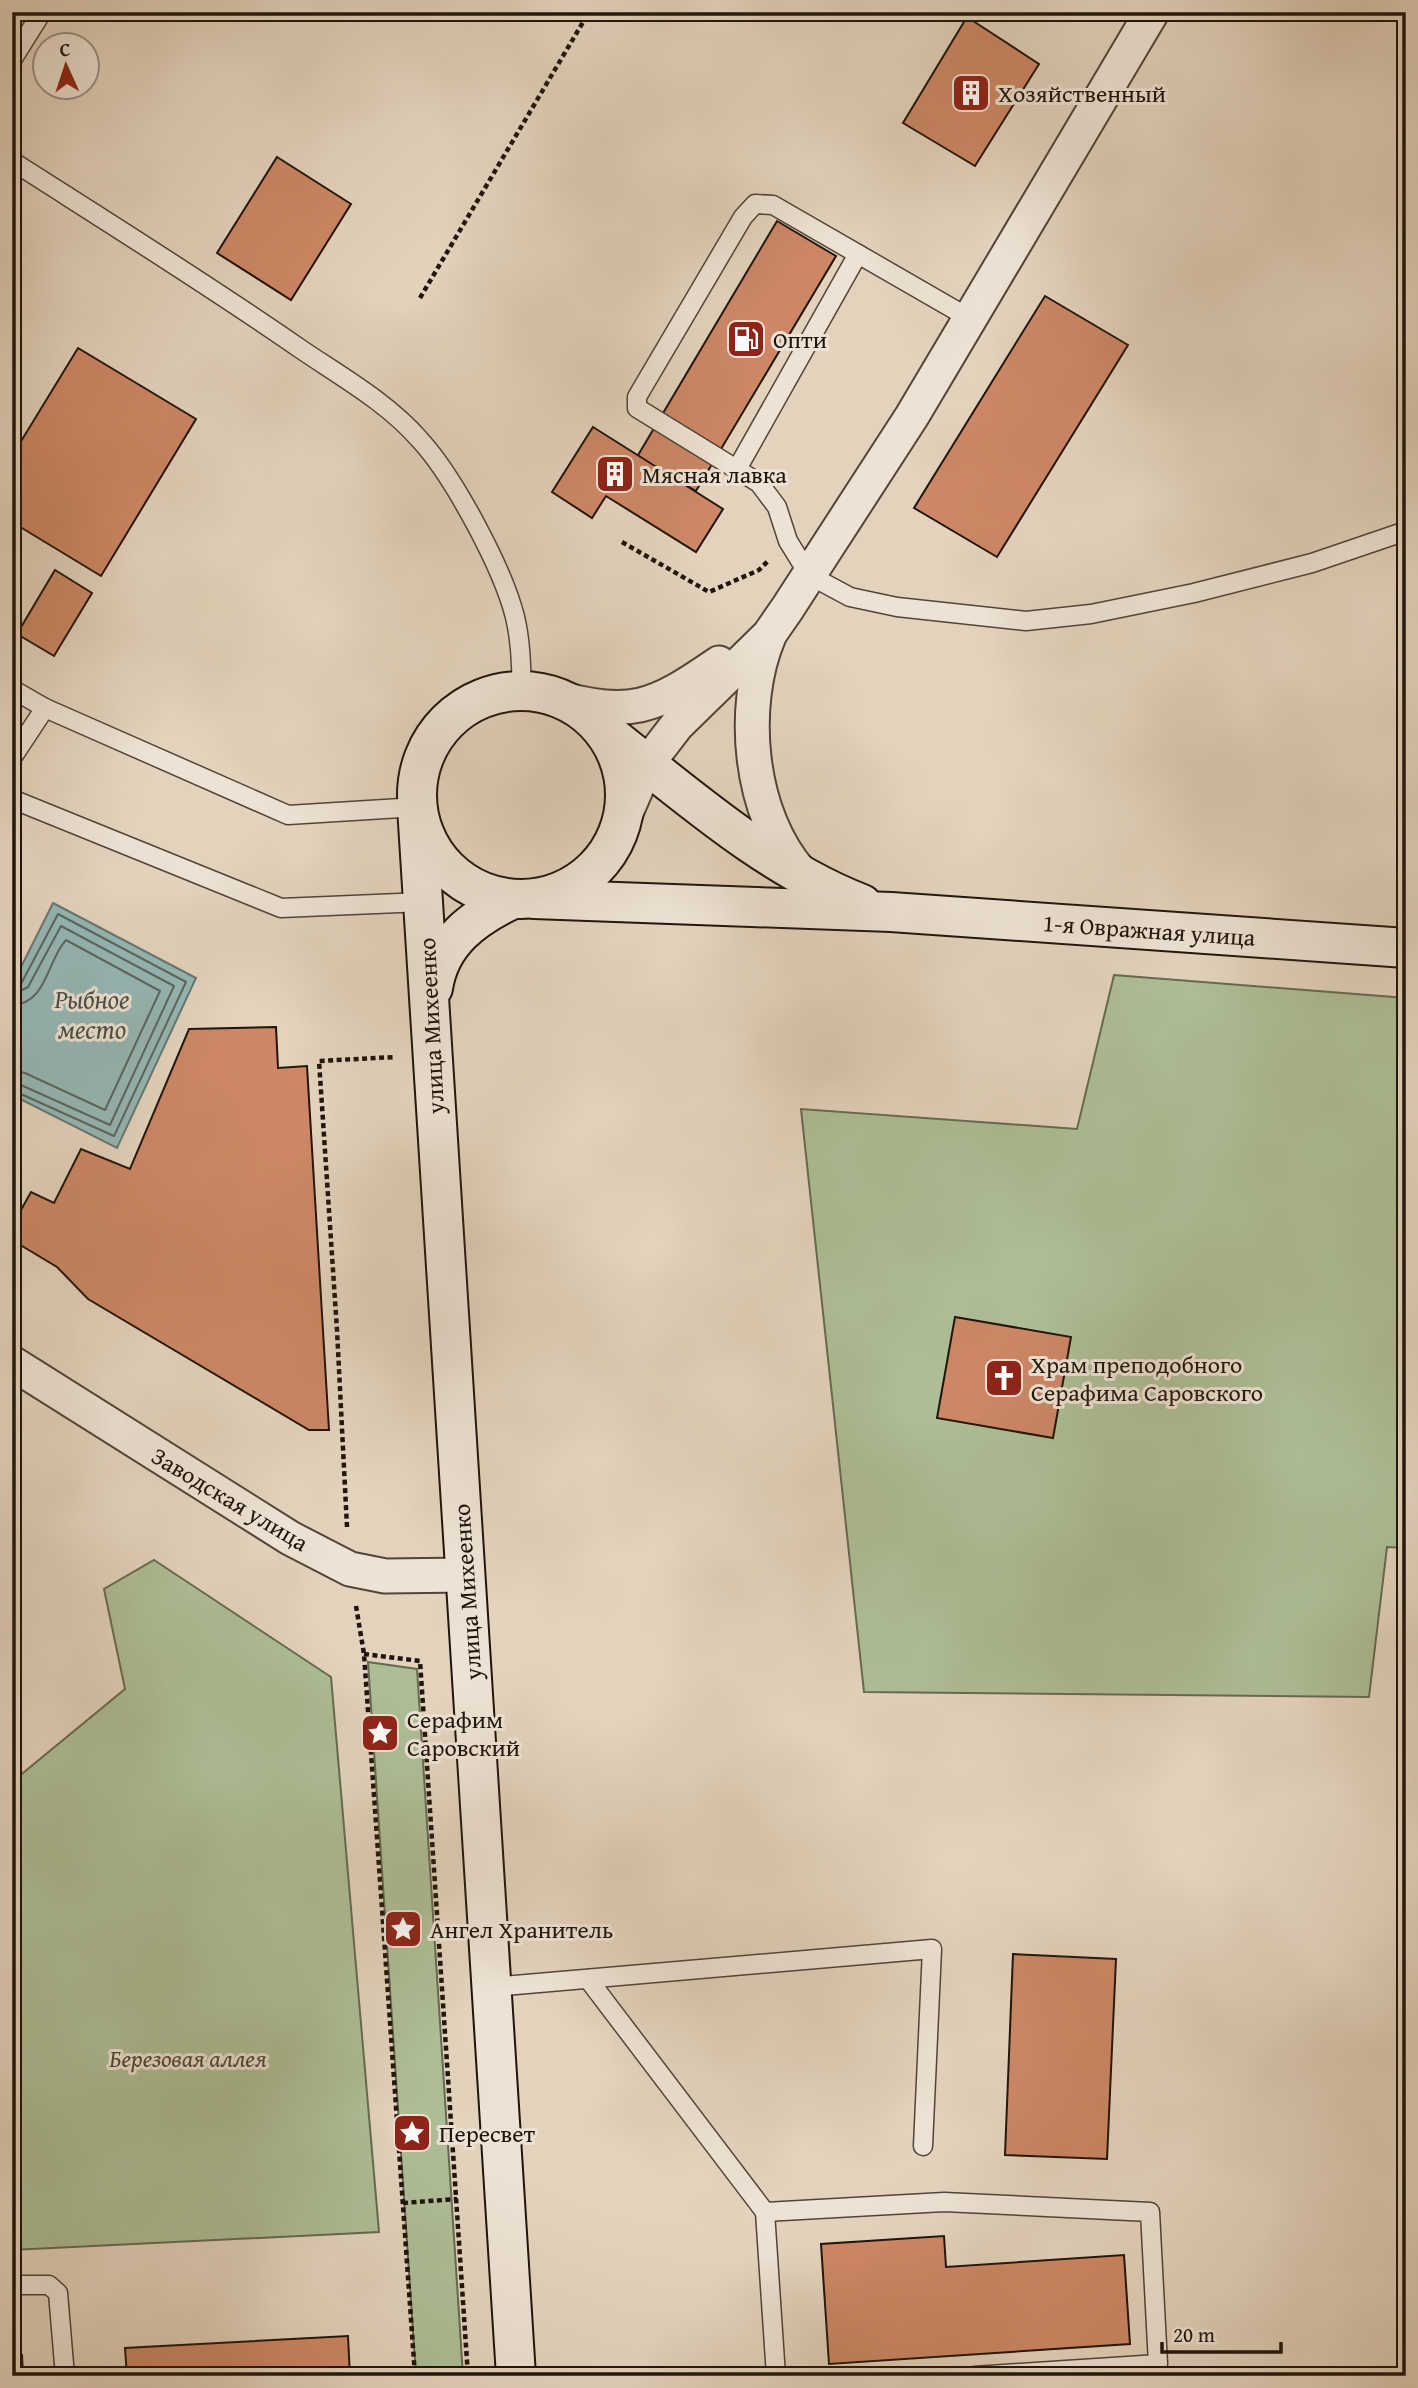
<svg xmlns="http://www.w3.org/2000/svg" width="1418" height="2388" font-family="'Gentium Book Plus',serif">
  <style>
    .green { fill: #adbe96; stroke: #666a51; stroke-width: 2 }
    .water { fill: #95b7b5; stroke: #667671; stroke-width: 2 }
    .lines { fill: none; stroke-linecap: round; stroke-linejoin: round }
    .shore { stroke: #5a6660; stroke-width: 2 }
    .building { fill: #cd8766; stroke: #20150c; stroke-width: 2 }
    .lane-casing { stroke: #514438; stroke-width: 21 }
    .street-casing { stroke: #514438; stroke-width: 37 }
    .secondary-casing { stroke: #20150c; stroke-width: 42 }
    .path { stroke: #20150c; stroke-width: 4.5; stroke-dasharray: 5 3.5; stroke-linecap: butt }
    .lane { stroke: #ede2d4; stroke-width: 18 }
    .street { stroke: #ede2d4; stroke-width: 33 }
    .secondary { stroke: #ede2d4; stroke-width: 38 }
    .labels { text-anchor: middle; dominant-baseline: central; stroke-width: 6; stroke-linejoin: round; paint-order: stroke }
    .poi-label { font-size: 24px; fill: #20150c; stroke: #ede2d4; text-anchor: start }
    .street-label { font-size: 24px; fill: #20150c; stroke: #ede2d4 }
    .park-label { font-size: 24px; font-style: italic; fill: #4a4835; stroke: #ede2d4 }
    .water-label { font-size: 26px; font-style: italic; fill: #494e47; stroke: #ede2d4 }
  </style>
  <rect width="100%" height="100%" fill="#e3d3bd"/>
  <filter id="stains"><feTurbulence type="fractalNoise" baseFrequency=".00286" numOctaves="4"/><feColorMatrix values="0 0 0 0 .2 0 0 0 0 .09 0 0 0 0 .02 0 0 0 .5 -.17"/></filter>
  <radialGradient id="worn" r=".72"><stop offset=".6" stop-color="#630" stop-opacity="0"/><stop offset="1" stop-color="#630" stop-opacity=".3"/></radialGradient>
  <g class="green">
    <path d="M1114 975 1406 998V1548L1387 1547 1369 1697 864 1692 801 1109 1077 1129Z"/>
    <path d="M154 1560 331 1677 379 2232 12 2250V1782L125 1689 104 1589Z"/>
    <path d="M368 1662 417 1669 463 2376H416Z"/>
  </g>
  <path class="water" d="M53 903 196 978 117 1148 12 1095V985Z"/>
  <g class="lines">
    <g class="shore">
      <path d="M12 986 22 982 58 914 186 982 114 1136 12 1090"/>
      <path d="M12 995 28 987 61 926 174 986 110 1125 12 1081"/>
      <path d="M12 1005C47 1004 47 960 66 940L160 991 105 1110 25 1073 12 1070"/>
    </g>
  </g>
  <g class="building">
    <path d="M967 17 1039 64 975 166 903 123Z"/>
    <path d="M277 157 351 204 291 300 217 253Z"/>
    <path d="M777 221 836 256 696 491 637 457Z"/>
    <path d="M1045 296 1128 345 997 557 914 508Z"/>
    <path d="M78 348 196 419 101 576 12 522V456Z"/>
    <path d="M593 427 723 509 696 552 606 496 592 518 552 492Z"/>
    <path d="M55 570 92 593 54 656 17 634Z"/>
    <path d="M276 1027 278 1068 307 1066 329 1430H309L88 1299 57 1267 12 1240V1226L31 1192 54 1203 81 1149 130 1169 189 1029Z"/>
    <path d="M955 1317 1071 1337 1053 1438 937 1418Z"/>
    <path d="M1013 1954 1116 1959 1107 2159 1005 2155Z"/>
    <path d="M944 2236 946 2267 1124 2255 1130 2344 829 2364 821 2244Z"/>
    <path d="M348 2336 350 2376H127L125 2348Z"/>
    <path d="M12 2355H22L23 2376H12Z"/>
  </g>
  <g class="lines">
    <defs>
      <g id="lane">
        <path d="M12 60 42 12"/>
        <path d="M12 161C109 223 207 284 302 350 342 377 388 403 420 440 454 477 503 569 515 617 521 642 521 666 522 691"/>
        <path d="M969 318 773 205 755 204 743 217 637 397V408L759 483 777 507 788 541 809 575 850 597 897 607 1026 621 1091 614 1194 593 1312 563 1406 531"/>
        <path d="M737 469 858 254"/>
        <path d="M12 689 45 708"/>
        <path d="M12 758 45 708 288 815 417 807"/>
        <path d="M12 799 281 908 423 902"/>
        <path d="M588 1979 765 2212 776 2376"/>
        <path d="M492 1987 932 1949 923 2146"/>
        <path d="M765 2212 944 2202 1150 2212 1158 2364 974 2376"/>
        <path d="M12 2285H49L58 2293 65 2376"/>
      </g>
      <g id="street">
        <path d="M769 636C739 707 749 815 801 873"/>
        <path d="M551 696C632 718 652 709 719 663"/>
        <path d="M622 822 647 764 677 725 769 635 787 609 912 416 1152 12"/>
        <path d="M12 1363 290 1538 350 1569 385 1576 466 1575"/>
      </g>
      <g id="secondary">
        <circle cx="521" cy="795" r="104"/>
        <path d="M605 731C684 793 768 868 862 904"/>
        <path d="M417 807 516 2376"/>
        <path d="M534 899 891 912 1406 948"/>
        <path d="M433 988C440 942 473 918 513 899"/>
      </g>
    </defs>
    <use href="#lane" class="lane-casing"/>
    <use href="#street" class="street-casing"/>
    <use href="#secondary" class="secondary-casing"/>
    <g class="path">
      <path d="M420 298 589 12"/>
      <path d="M622 542 709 592 759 570 768 561"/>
      <path d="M347 1527 337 1330 319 1061 395 1057"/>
      <path d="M356 1606 364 1654 415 2376"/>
      <path d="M364 1654 420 1661 468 2376"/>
      <path d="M403 2203 457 2199"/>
    </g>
    <use href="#lane" class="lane"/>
    <use href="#street" class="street"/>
    <use href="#secondary" class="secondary"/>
  </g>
  <defs>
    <symbol id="building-square" viewBox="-11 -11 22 22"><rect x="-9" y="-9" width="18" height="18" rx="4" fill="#8f2418" stroke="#ede2d4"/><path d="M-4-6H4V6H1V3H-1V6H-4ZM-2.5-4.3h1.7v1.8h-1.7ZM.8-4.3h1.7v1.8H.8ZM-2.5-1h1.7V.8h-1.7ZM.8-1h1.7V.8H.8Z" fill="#fff"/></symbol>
    <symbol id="fuel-square" viewBox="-11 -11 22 22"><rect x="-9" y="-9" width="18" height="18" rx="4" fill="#8f2418" stroke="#ede2d4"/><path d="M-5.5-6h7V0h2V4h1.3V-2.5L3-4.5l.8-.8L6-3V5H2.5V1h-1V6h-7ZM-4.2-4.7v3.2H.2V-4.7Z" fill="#fff"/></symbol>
    <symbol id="church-square" viewBox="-11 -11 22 22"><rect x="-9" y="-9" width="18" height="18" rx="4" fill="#8f2418" stroke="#ede2d4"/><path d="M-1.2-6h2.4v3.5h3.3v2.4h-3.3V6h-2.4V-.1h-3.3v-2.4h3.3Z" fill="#fff"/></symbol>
    <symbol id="sight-square" viewBox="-11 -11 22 22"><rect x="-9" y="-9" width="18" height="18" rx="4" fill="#8f2418" stroke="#ede2d4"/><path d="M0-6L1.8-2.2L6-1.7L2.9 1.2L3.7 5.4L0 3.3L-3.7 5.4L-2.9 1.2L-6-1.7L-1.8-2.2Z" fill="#fff"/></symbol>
  </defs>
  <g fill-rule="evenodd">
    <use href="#building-square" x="949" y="71" width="44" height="44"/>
    <use href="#fuel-square" x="724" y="317" width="44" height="44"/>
    <use href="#building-square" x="593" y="452" width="44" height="44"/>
    <use href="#church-square" x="982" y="1356" width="44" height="44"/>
    <use href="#sight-square" x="358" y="1711" width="44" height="44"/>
    <use href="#sight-square" x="381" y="1907" width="44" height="44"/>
    <use href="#sight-square" x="390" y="2111" width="44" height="44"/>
  </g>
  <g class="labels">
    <g class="poi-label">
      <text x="998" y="93">Хозяйственный</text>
      <text x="773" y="339">Опти</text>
      <text x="642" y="474">Мясная лавка</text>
      <text x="1031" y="1364">Храм преподобного<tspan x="1031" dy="28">Серафима Саровского</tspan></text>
      <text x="407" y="1719">Серафим<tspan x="407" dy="28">Саровский</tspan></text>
      <text x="430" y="1929">Ангел Хранитель</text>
      <text x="439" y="2133">Пересвет</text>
    </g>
    <g class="street-label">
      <text transform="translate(1149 930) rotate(4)">1-я Овражная улица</text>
      <text transform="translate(431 1026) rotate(-93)">улица Михеенко</text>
      <text transform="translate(230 1499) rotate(31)">Заводская улица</text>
      <text transform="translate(467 1592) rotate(-94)">улица Михеенко</text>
    </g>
    <g class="park-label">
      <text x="188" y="2058">Березовая аллея</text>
    </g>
    <g class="water-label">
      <text x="92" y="998">Рыбное<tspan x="92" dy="30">место</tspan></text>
    </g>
  </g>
  <rect width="1418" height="2388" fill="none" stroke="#e3d3bd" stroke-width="42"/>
  <rect x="14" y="14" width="1390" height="2360" fill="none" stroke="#20150c" stroke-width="3.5"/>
  <rect x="21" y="21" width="1376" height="2346" fill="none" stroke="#20150c" stroke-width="2"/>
  <g transform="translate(66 66) rotate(357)"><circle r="33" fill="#ede2d4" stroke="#9b9084" stroke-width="2"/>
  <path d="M0-5L12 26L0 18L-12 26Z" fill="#8f2418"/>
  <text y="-10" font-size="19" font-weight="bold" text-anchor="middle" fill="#20150c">С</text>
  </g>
  <path d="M1162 2342v10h119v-10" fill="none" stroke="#20150c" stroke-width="3.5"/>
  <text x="1173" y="2342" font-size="21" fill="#20150c" stroke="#ede2d4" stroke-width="5" paint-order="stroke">20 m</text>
  <rect width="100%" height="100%" filter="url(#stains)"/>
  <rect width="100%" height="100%" fill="url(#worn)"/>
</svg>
